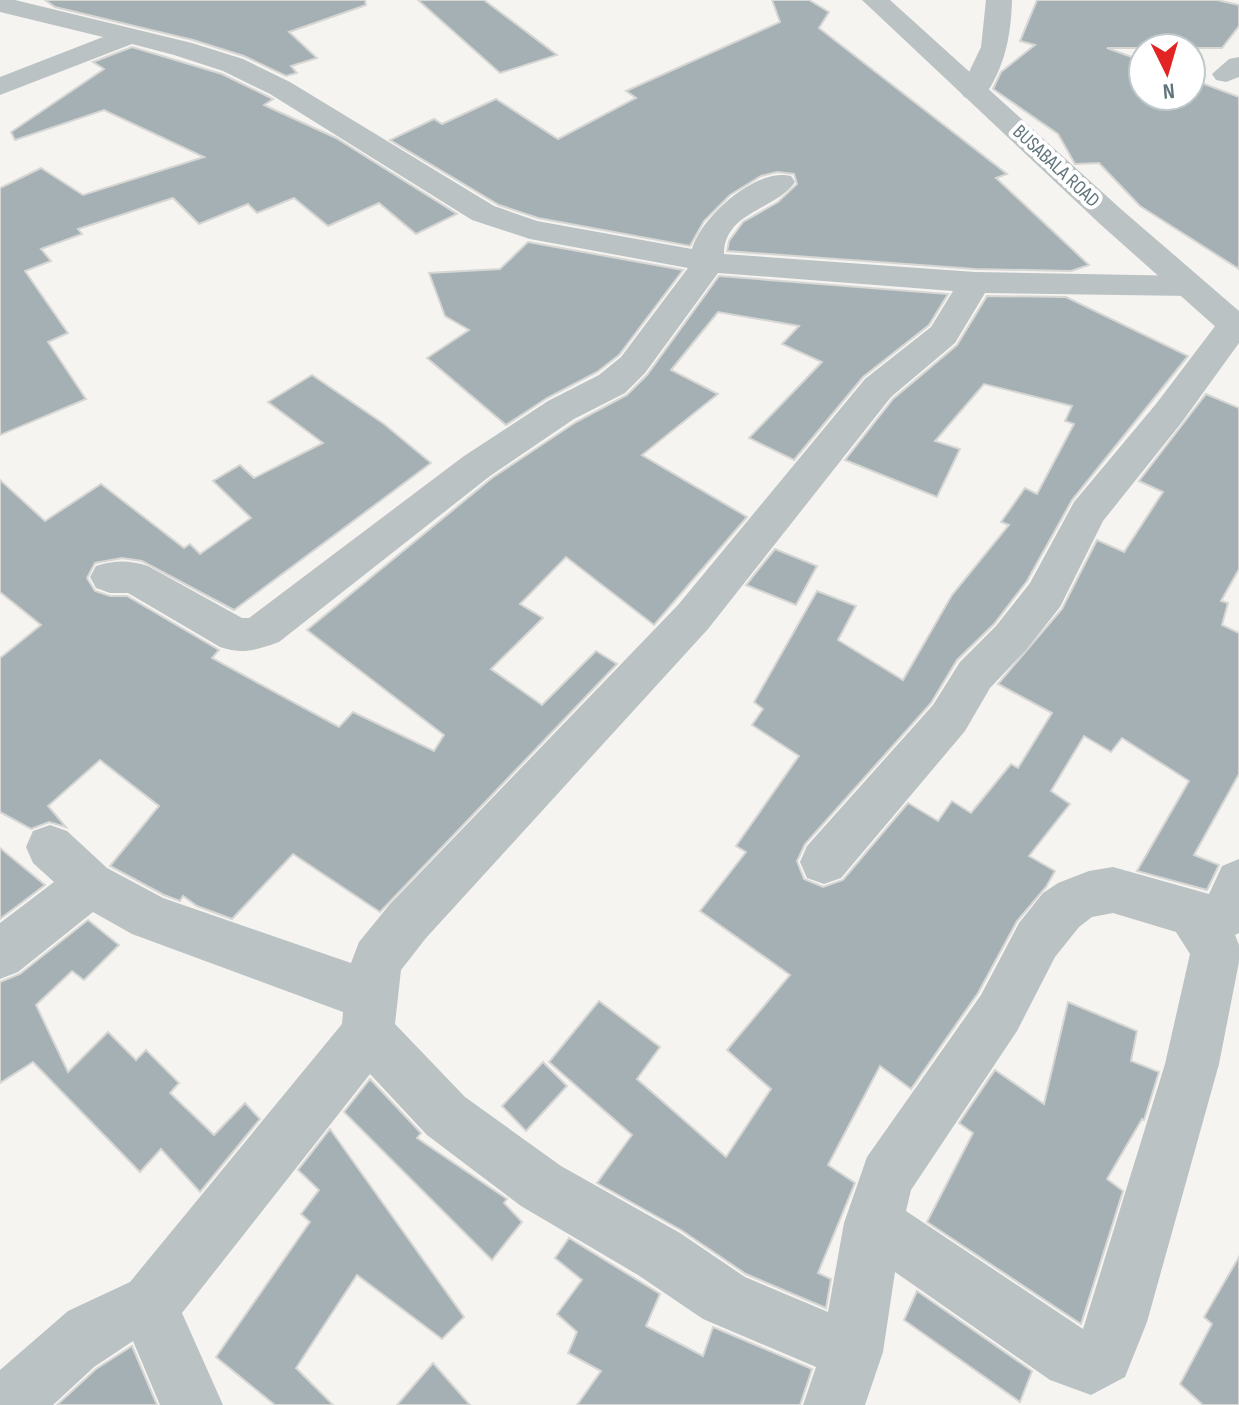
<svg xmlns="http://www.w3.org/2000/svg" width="1239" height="1405" font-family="'Sofia Sans Condensed',sans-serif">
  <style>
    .building { fill: #a4b0b3; stroke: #d6d6d4; stroke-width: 2 }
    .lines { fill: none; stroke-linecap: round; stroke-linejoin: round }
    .minor { fill: #bbc2c4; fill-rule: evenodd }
    .tertiary { fill: #bbc2c4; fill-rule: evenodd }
    .labels { text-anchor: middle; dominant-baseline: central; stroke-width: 8; stroke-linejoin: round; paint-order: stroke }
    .far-street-label { font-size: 20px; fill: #60767c; stroke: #fff }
  </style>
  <rect width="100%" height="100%" fill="#f5f4f1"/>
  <g class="building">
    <path d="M45 0H365L366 5 289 32 317 58 291 66 297 73 286 76 244 56 193 40 55 7Z"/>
    <path d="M418 0H484L557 55 500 73Z"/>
    <path d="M772 0H809L829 12 819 28 1007 174 996 178 1089 265 1071 271 975 269 727 251 729 241 743 222 778 202 797 184 794 174 777 172 761 176 730 195 704 221 690 246 538 218 499 205 390 140 434 119 442 124 496 99 558 139 636 98 626 91 780 22Z"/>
    <path d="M1037 0H1217L1239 5V26L1222 48H1107L1143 61V96H1191V79L1239 97V269L1140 206 1099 163 1075 164 1058 134 993 89 1001 72 1035 45 1020 41Z"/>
    <path d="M132 47 222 74 269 97 273 99 264 105 336 138 457 214 416 234 379 203 328 226 294 198 257 213 248 204 199 224 173 198 78 229 82 234 41 249 51 261 25 271 68 333 48 342 86 399 0 435V188L41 168 83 195 204 157 104 110 15 140 11 132 104 69 93 62Z"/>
    <path d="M528 242 683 270 619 355 597 372 547 398 506 425 427 358 469 330 445 316 429 273 500 269Z"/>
    <path d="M719 276 948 294 929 325 863 377 794 460 749 438 822 362 782 344 799 326 718 312 671 370 718 394 642 455 747 517 654 625 566 557 520 604 543 618 491 669 542 705 596 651 617 664 380 912 293 854 232 919 197 906 183 896 180 901 164 895 110 866 159 806 100 760 48 806 66 827 49 822 31 829 0 812V658L41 625 0 592V480L45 521 101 484 184 548 190 544 200 554 251 518 213 481 240 465 254 478 323 443 268 402 312 375 384 424 431 463 234 610 142 561 122 558 95 563 87 578 95 591 110 596H127L219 650 212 658 339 727 353 712 434 751 444 735 307 630 492 478 576 422 627 395 647 375Z"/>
    <path d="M987 296 1066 297 1188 356 1072 500 1027 581 994 624 957 660 931 703 805 844 797 861 804 879 823 887 843 880 908 803 938 821 952 801 971 813 1011 764 1018 768 1052 713 998 684 1062 609 1097 540 1124 552 1163 492 1139 481 1206 394 1239 408V569L1221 601 1228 603 1222 625 1239 633V774L1194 855 1219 865 1207 890 1137 871 1189 781 1122 738 1111 752 1084 736 1051 791 1070 804 1029 856 1055 871 1046 887 1017 921 978 993 911 1089 880 1066 828 1165 855 1183 818 1273 831 1279 826 1308 746 1274 681 1230 597 1183 632 1135 549 1062 599 1001 660 1047 637 1079 726 1157 771 1089 727 1050 790 975 700 911 746 852 736 846 799 756 752 725 763 709 754 702 817 591 856 606 838 640 903 680 952 595 1009 525 1001 522 1025 488 1037 494 1074 424 1065 421 1072 406 984 384 935 441 960 449 937 497 845 460 893 399 957 345Z"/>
    <path d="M775 549 817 566 796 605 746 585Z"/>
    <path d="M0 848 45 885 0 919Z"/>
    <path d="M88 920 119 945 84 980 72 971 36 1005 68 1072 108 1032 136 1060 146 1050 179 1083 170 1093 214 1135 245 1103 260 1119 200 1192 161 1149 140 1172 33 1062 0 1083V982L20 974Z"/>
    <path d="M1068 1002 1137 1031 1131 1061 1159 1072 1144 1120 1142 1119 1107 1179 1123 1191 1081 1324 927 1222 973 1133 959 1123 995 1070 1044 1104Z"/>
    <path d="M543 1062 567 1086 526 1131 502 1106Z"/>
    <path d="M370 1079 421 1133 417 1138 507 1199 504 1203 522 1222 492 1260 344 1112Z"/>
    <path d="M330 1129 464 1317 442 1339 357 1275 296 1368 333 1405H275L216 1357 310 1222 301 1214 319 1190 298 1170Z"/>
    <path d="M569 1238 660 1294 646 1326 703 1356 713 1327 812 1369 800 1405H577L601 1371 568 1353 577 1332 557 1314 582 1280 555 1258Z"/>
    <path d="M1239 1257V1405H1203L1180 1384 1212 1324 1204 1317Z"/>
    <path d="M917 1291 1032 1371 1020 1402 904 1320Z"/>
    <path d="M132 1346 157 1405H57L96 1369Z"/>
    <path d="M433 1363 470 1405H397Z"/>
  </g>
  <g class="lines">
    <g class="minor">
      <path d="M0 0H15L192 43 243 59 290 82 494 206 537 221 692 249C701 217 756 167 791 176L795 182C776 210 724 212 724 254L975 272 1190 276 1202 279 1206 286 1202 293 1190 296 985 293 955 343 891 397 708 629 426 938 401 970 395 1024 465 1097 561 1166 680 1233 745 1277 828 1312 844 1223 867 1157 981 995 1019 923 1043 893 1058 883 1089 871 1113 867 1209 894 1222 866 1239 859V933L1235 935 1239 945V962L1219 1064 1147 1322 1125 1377 1091 1395 1050 1380 895 1272 883 1352 865 1405H803L816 1367 703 1319 638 1275 521 1206 427 1135 370 1074 182 1313 223 1405H160L133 1341 94 1367 53 1405H0V1370L68 1311 130 1282 342 1024 343 1012 132 934 93 912 18 972 0 979V923L54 882 33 863 26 847 33 831 50 825 67 831 107 868 163 898 351 963 359 942 390 904 678 605 865 379 931 327 953 291 718 273 645 373 625 393 574 419 490 476 279 642C256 650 243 655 220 647L128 593H110L96 588 90 577 96 566C114 560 130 560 148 566L242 618H249L464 456 548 401 599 375 621 357 688 268 530 239 472 220 270 94 223 71 174 55 132 44 0 95V77L103 37 0 12ZM1113 913 1176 932 1190 954 1165 1064 1083 1329 906 1211 911 1190 1017 1031 1055 957 1079 927 1092 917Z"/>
      <path d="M986 0H1012C1011 36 1005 67 984 97L974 99 964 97 960 91 981 47Z"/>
      <path d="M1239 57V77L1226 82 1216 80 1212 74 1229 59Z"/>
      <path d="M1234 314 1239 315V343L1182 422 1103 521 1060 607 1026 650 990 688 965 731 841 878 824 884 807 878 800 862 807 846 933 705 960 662 996 626 1030 583 1074 502 1156 404 1222 317Z"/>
    </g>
    <path class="tertiary" d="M862 0H890L1122 210 1239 311V340L1227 337 1100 224Z"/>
  </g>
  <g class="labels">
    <g class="far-street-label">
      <text transform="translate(1056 166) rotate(43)">BUSABALA ROAD</text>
    </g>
  </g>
  <g transform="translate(1167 72) rotate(175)"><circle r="38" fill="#ffffff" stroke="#bfc8cb" stroke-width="2"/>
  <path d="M0-6L14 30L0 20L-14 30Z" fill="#e22524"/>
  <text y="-12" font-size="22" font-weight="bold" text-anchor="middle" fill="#60767c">N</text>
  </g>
</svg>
